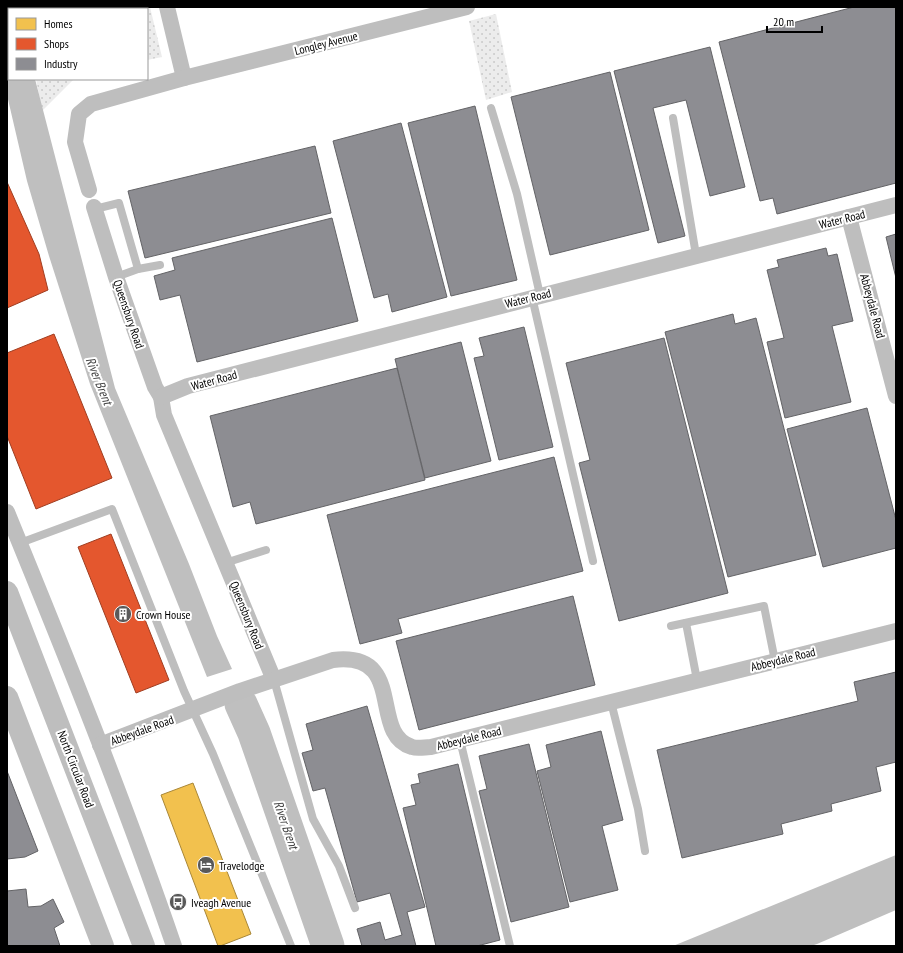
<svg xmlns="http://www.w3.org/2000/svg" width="903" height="953" font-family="'PT Sans Narrow',sans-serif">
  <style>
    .green { fill: url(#green-dots) }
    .water { fill: #bfbfbf }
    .homes { fill: #f2c14e; stroke: #a98737 }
    .shops { fill: #e4572e; stroke: #a03d20 }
    .industry { fill: #8d8d92; stroke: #636366 }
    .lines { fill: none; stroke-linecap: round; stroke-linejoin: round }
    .river { stroke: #bfbfbf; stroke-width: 33 }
    .lane { stroke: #bebebe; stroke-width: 8 }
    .street { stroke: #bebebe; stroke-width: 16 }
    .highway { stroke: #bebebe; stroke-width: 22 }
    .labels { text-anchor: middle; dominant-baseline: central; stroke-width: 4; stroke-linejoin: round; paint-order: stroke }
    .street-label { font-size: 12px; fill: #000; stroke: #fff }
    .poi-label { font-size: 12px; fill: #000; stroke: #fff; text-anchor: start }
    .water-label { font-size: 13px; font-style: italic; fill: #444; stroke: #fff }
  </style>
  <defs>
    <pattern id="green-dots" width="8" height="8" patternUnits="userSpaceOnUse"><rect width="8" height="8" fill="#ececec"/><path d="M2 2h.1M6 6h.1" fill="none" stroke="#c9c9c9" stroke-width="1.8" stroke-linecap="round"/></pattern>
  </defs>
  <rect width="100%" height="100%" fill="#fff"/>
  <g class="green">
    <path d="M21 7H150L162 57 147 60V9H21Z"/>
    <path d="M496 14 512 92 486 100 469 21Z"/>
    <path d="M36 79H74L42 111Z"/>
  </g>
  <g class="water">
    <path d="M7 7H18L19 9H9V79H35L115 388 189 564 217 636 232 669 207 677 90 384 49 256 27 181 7 95Z"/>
    <path d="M896 855V910L817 944 811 946H673Z"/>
  </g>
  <path class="homes" d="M193 783 251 934 220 946H218L161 795Z"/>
  <g class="shops">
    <path d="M7 182 39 254 48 290 7 308Z"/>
    <path d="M54 334 112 478 36 509 7 436V353Z"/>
    <path d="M111 534 169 680 136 693 78 547Z"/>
  </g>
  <g class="industry">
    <path d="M854 7H896V183L777 214 773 198 760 201 719 42Z"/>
    <path d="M710 47 745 187 710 196 686 100 653 108 685 236 658 243 614 71Z"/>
    <path d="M610 72 649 230 550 255 511 97Z"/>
    <path d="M475 106 517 280 451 296 408 123Z"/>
    <path d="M401 123 447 297 392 312 388 294 374 298 333 141Z"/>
    <path d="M315 146 331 213 145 258 128 191Z"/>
    <path d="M332 218 358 321 197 362 180 295 160 300 154 276 175 270 172 258Z"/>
    <path d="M896 234V278L886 237Z"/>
    <path d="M826 248 828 256 837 254 853 321 832 326 851 402 785 418 767 342 784 338 767 270 779 267 777 260Z"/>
    <path d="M733 314 735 324 756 318 816 555 728 577 665 332Z"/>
    <path d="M524 327 553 447 499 460 474 358 484 356 479 338Z"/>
    <path d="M664 338 728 593 619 621 579 463 590 460 566 363Z"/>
    <path d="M461 342 491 461 425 478 395 359Z"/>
    <path d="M397 368 425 480 256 524 250 502 233 507 210 416Z"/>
    <path d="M867 408 896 520V548L823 567 787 429Z"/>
    <path d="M554 457 583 571 398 619 402 633 360 644 327 515Z"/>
    <path d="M573 596 595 685 419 730 396 641Z"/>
    <path d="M896 672V762L876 767 881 791 831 804 832 811 781 824 783 834 682 858 657 750 858 701 854 682Z"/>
    <path d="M367 706 425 907 407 912 416 946H362L357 929 380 922 385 940 402 935 390 893 357 902 325 788 313 791 302 753 313 750 306 724Z"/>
    <path d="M601 731 623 820 602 826 618 890 570 902 537 771 551 767 546 745Z"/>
    <path d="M529 744 569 907 511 922 479 791 487 789 479 756Z"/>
    <path d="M458 764 500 940 477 946H436L403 808 416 805 411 785 420 783 418 774Z"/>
    <path d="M7 771 38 851 25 857 7 859Z"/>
    <path d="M26 889 28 907 41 906 53 899 64 922 54 928 60 946H7V891Z"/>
  </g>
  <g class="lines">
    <path class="river" d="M241 704 254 733 328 946"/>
    <g class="lane">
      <path d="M491 108 517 194 540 295"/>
      <path d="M673 118 696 255"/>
      <path d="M95 209 119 203 138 269"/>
      <path d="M116 277 138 269 160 265"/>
      <path d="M532 297 593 561"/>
      <path d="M20 543 112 509 184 691 213 754 291 946"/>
      <path d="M225 563 266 550"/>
      <path d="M686 623 697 680"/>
      <path d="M671 626 764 606 775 661"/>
      <path d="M274 680 313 819 339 866 355 908"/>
      <path d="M611 702 638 809 645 851"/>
      <path d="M460 740 510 946"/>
    </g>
    <g class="street">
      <path d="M167 7 184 78"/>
      <path d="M89 190 75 142 79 114 91 104 184 78 467 7"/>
      <path d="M94 207 116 277 155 387 161 397 164 415 274 680"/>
      <path d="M849 217 896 396"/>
      <path d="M161 397 188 386 896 205"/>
      <path d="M7 512C66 656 124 800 174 946"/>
      <path d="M100 745 240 691 333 660C408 651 368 734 412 747 418 749 425 747 431 747L896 631"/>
    </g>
    <g class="highway">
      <path d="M7 592 144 946"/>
      <path d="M7 697 103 946"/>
    </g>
  </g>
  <defs>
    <symbol id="building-disc" viewBox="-11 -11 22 22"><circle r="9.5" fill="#595959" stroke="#fff"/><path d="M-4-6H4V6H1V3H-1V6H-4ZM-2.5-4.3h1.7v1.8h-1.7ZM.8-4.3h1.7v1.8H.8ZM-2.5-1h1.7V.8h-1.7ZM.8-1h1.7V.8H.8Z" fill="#fff"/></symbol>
    <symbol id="hotel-disc" viewBox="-11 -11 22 22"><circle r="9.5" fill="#595959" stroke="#fff"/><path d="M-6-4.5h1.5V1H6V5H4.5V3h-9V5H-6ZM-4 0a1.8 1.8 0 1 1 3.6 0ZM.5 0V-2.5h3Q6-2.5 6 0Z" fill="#fff"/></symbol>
    <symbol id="bus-disc" viewBox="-11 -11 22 22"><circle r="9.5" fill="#595959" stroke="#fff"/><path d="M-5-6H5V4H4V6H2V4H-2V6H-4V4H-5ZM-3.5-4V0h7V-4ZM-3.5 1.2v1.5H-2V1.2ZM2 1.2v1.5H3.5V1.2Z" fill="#fff"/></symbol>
  </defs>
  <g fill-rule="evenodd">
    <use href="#building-disc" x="113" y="604" width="20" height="20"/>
    <use href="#hotel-disc" x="196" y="855" width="20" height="20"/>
    <use href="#bus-disc" x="168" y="892" width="20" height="20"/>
  </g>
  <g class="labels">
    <g class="street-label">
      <text transform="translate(326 43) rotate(-14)">Longley Avenue</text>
      <text transform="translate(842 219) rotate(-14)">Water Road</text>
      <text transform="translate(528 298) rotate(-14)">Water Road</text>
      <text transform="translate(873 306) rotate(75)">Abbeydale Road</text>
      <text transform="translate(129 314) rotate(71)">Queensbury Road</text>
      <text transform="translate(214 380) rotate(-15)">Water Road</text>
      <text transform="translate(247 615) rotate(68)">Queensbury Road</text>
      <text transform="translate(783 659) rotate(-14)">Abbeydale Road</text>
      <text transform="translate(142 730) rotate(-20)">Abbeydale Road</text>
      <text transform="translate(469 738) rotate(-14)">Abbeydale Road</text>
      <text transform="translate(76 769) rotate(69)">North Circular Road</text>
    </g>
    <g class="poi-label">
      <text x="136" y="614">Crown House</text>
      <text x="219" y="865">Travelodge</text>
      <text x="191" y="902">Iveagh Avenue</text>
    </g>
    <g class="water-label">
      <text transform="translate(99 381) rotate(68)">River Brent</text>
      <text transform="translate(286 825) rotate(71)">River Brent</text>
    </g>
  </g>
  <rect width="903" height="953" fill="none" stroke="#000000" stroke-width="16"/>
  <rect x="8" y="8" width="140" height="72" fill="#ffffff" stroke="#999999"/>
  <rect x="16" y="18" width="20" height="12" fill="#f2c14e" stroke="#999999"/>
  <text x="44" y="28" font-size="12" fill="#000000">Homes</text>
  <rect x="16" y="38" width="20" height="12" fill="#e4572e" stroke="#999999"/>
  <text x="44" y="48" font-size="12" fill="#000000">Shops</text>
  <rect x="16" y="58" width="20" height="12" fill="#8d8d92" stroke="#999999"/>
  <text x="44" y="68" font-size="12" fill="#000000">Industry</text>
  <path d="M767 26v6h55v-6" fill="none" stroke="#000000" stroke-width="2"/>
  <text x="773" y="26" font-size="12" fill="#000000" stroke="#ffffff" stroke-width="3" paint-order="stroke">20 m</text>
</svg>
